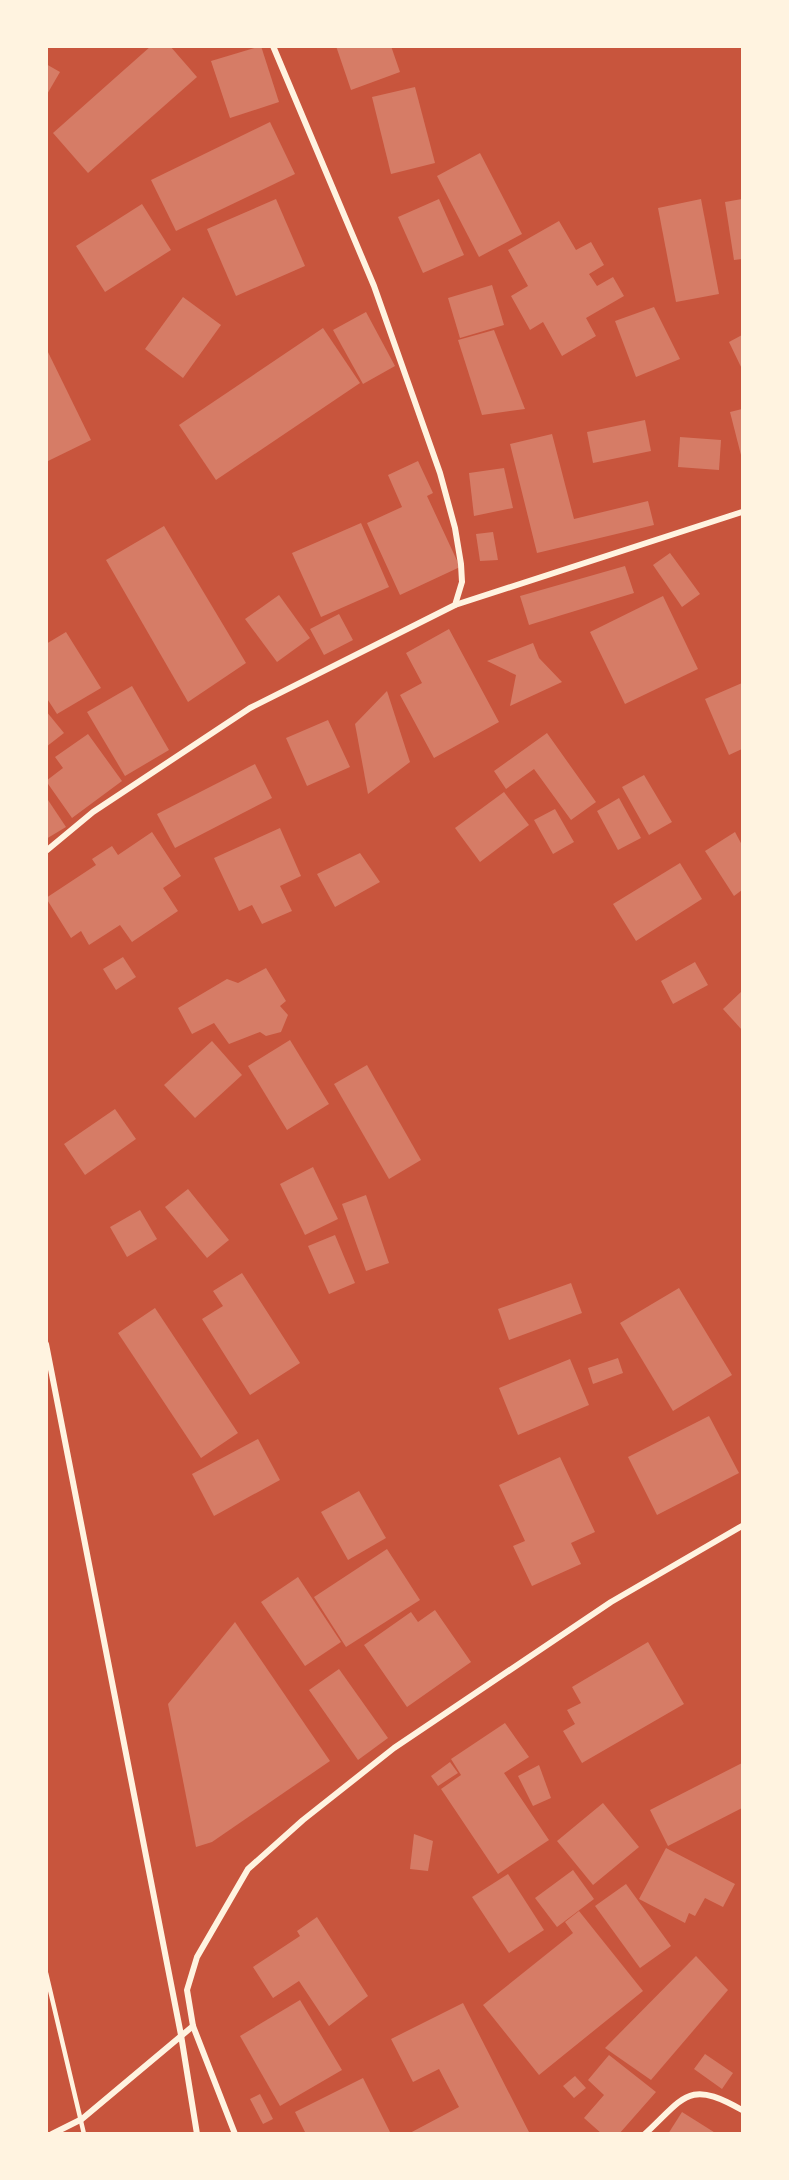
<svg xmlns="http://www.w3.org/2000/svg" width="789" height="2180" font-family="'DejaVu Sans',sans-serif">
  <style>
    .building { fill: #d67c66 }
    .lines { fill: none; stroke-linecap: round; stroke-linejoin: round }
    .service { stroke: #fff3e0; stroke-width: 4.5 }
    .minor { stroke: #fff3e0; stroke-width: 6 }
  </style>
  <rect width="100%" height="100%" fill="#c8553d"/>
  <g class="building">
    <path d="M151 46H170L197 77 88 173 53 133Z"/>
    <path d="M261 46 279 102 230 118 211 61Z"/>
    <path d="M336 46H391L400 72 351 90Z"/>
    <path d="M46 64 60 72 46 96Z"/>
    <path d="M415 87 435 163 391 174 372 97Z"/>
    <path d="M270 122 295 174 176 231 151 180Z"/>
    <path d="M480 153 522 234 479 257 437 176Z"/>
    <path d="M276 199 305 266 236 296 207 229Z"/>
    <path d="M439 199 464 255 423 273 398 217Z"/>
    <path d="M701 199 719 294 676 302 658 208Z"/>
    <path d="M742 199V259L734 260 725 202Z"/>
    <path d="M142 204 171 250 105 292 76 246Z"/>
    <path d="M559 221 576 250 591 242 604 265 589 274 597 286 613 277 624 296 586 318 596 336 562 356 543 322 530 330 511 296 528 286 508 250Z"/>
    <path d="M492 285 504 325 460 338 448 298Z"/>
    <path d="M183 297 221 325 183 378 145 349Z"/>
    <path d="M654 307 680 359 636 377 615 321Z"/>
    <path d="M366 312 395 366 363 384 333 330Z"/>
    <path d="M323 328 360 383 216 480 179 425Z"/>
    <path d="M494 330 525 409 482 415 458 340Z"/>
    <path d="M742 335V369L729 342Z"/>
    <path d="M46 348 91 440 46 462Z"/>
    <path d="M742 409V459L730 412Z"/>
    <path d="M645 420 651 451 593 463 587 432Z"/>
    <path d="M552 434 574 519 648 501 654 525 537 553 510 444Z"/>
    <path d="M680 437 721 440 719 470 678 467Z"/>
    <path d="M418 461 433 493 427 496 460 567 400 595 367 523 402 507 388 475Z"/>
    <path d="M504 468 513 508 474 516 469 473Z"/>
    <path d="M361 523 389 587 321 617 292 553Z"/>
    <path d="M164 526 246 663 188 702 106 560Z"/>
    <path d="M493 532 498 560 480 561 476 534Z"/>
    <path d="M670 553 700 594 682 607 653 565Z"/>
    <path d="M625 566 634 593 529 625 520 596Z"/>
    <path d="M279 595 310 638 277 662 245 619Z"/>
    <path d="M663 596 698 669 625 704 590 632Z"/>
    <path d="M339 614 353 640 324 655 310 629Z"/>
    <path d="M449 629 499 722 434 758 400 695 422 683 406 653Z"/>
    <path d="M66 632 101 688 57 714 46 697V644Z"/>
    <path d="M533 643 539 658 562 682 510 706 516 675 487 661Z"/>
    <path d="M742 683V749L729 755 705 699Z"/>
    <path d="M132 686 169 750 125 776 87 712Z"/>
    <path d="M387 691 410 762 368 794 355 724Z"/>
    <path d="M46 711 64 733 46 747Z"/>
    <path d="M328 720 350 767 307 786 286 738Z"/>
    <path d="M547 733 596 802 571 820 534 769 506 789 494 771Z"/>
    <path d="M88 734 122 781 72 818 46 781 63 768 55 757Z"/>
    <path d="M255 764 272 798 175 848 157 814Z"/>
    <path d="M644 775 672 822 649 835 622 787Z"/>
    <path d="M504 792 529 825 480 862 455 828Z"/>
    <path d="M46 797 66 827 46 839Z"/>
    <path d="M619 798 641 838 618 850 597 811Z"/>
    <path d="M555 809 574 842 553 854 534 820Z"/>
    <path d="M280 828 301 876 280 886 292 911 262 924 252 905 239 911 214 858Z"/>
    <path d="M152 832 181 876 163 888 178 911 132 942 120 925 89 945 81 931 71 938 46 898 96 865 92 859 112 846 118 855Z"/>
    <path d="M735 832 742 845V890L734 896 705 851Z"/>
    <path d="M360 853 380 882 335 907 317 874Z"/>
    <path d="M680 863 702 899 636 941 613 904Z"/>
    <path d="M123 957 136 977 116 990 103 969Z"/>
    <path d="M695 962 708 985 673 1004 661 981Z"/>
    <path d="M266 968 286 1001 280 1006 288 1015 281 1032 266 1036 260 1032 229 1044 214 1023 192 1034 178 1008 227 979 238 983Z"/>
    <path d="M742 991V1030L723 1009Z"/>
    <path d="M290 1040 329 1104 287 1130 248 1066Z"/>
    <path d="M212 1041 242 1075 195 1118 164 1085Z"/>
    <path d="M367 1065 421 1160 389 1179 334 1084Z"/>
    <path d="M115 1109 136 1139 85 1175 64 1144Z"/>
    <path d="M313 1167 338 1219 305 1235 280 1184Z"/>
    <path d="M188 1189 229 1240 207 1258 165 1207Z"/>
    <path d="M366 1195 389 1263 366 1271 342 1204Z"/>
    <path d="M140 1210 157 1239 127 1257 110 1227Z"/>
    <path d="M335 1235 355 1283 329 1294 308 1246Z"/>
    <path d="M242 1273 300 1363 250 1395 202 1319 223 1306 213 1291Z"/>
    <path d="M571 1283 582 1313 509 1340 498 1309Z"/>
    <path d="M679 1288 732 1375 673 1411 620 1323Z"/>
    <path d="M155 1308 238 1433 201 1458 118 1333Z"/>
    <path d="M618 1358 623 1373 593 1384 588 1368Z"/>
    <path d="M570 1359 589 1405 518 1435 499 1388Z"/>
    <path d="M709 1416 739 1473 657 1515 628 1457Z"/>
    <path d="M258 1439 280 1480 214 1516 192 1474Z"/>
    <path d="M560 1457 595 1532 571 1543 581 1564 532 1586 513 1546 525 1541 499 1485Z"/>
    <path d="M359 1491 386 1538 348 1560 321 1512Z"/>
    <path d="M387 1549 420 1600 346 1647 314 1597Z"/>
    <path d="M298 1577 341 1642 305 1666 261 1602Z"/>
    <path d="M435 1610 471 1662 407 1707 364 1645 411 1612 418 1622Z"/>
    <path d="M235 1622 330 1761 212 1842 196 1847 168 1704Z"/>
    <path d="M648 1642 684 1704 582 1763 563 1731 575 1724 567 1710 581 1703 572 1687Z"/>
    <path d="M339 1669 388 1738 358 1760 309 1690Z"/>
    <path d="M505 1723 529 1757 504 1773 549 1840 498 1874 441 1789 461 1775 451 1759Z"/>
    <path d="M450 1762 458 1773 438 1786 431 1776Z"/>
    <path d="M742 1763V1808L668 1846 650 1810Z"/>
    <path d="M539 1765 551 1798 533 1806 518 1776Z"/>
    <path d="M603 1803 639 1847 593 1885 557 1841Z"/>
    <path d="M414 1834 433 1841 428 1871 410 1869Z"/>
    <path d="M666 1848 735 1884 723 1907 705 1898 695 1916 689 1913 685 1923 639 1899Z"/>
    <path d="M573 1870 594 1899 557 1927 535 1898Z"/>
    <path d="M508 1874 544 1930 509 1953 472 1897Z"/>
    <path d="M626 1884 671 1946 640 1968 595 1906Z"/>
    <path d="M579 1911 643 1991 539 2075 483 2005 573 1933 565 1922Z"/>
    <path d="M317 1917 368 1996 329 2026 299 1981 273 1998 253 1967 300 1936 297 1931Z"/>
    <path d="M696 1956 728 1990 651 2080 605 2048Z"/>
    <path d="M300 2000 342 2070 280 2106 240 2036Z"/>
    <path d="M463 2003 530 2134H408L459 2107 439 2069 413 2082 391 2039Z"/>
    <path d="M705 2054 733 2073 722 2089 694 2069Z"/>
    <path d="M609 2055 656 2092 619 2134H602L584 2118 604 2095 588 2080Z"/>
    <path d="M575 2076 586 2088 574 2098 563 2086Z"/>
    <path d="M363 2078 391 2134H306L295 2112Z"/>
    <path d="M260 2094 273 2119 263 2124 250 2099Z"/>
    <path d="M682 2112 717 2134H668Z"/>
  </g>
  <g class="lines">
    <path class="service" d="M46 1973 84 2134"/>
    <g class="minor">
      <path d="M455 605 742 512"/>
      <path d="M46 851 93 812 250 708 455 605 462 582 461 564 455 528 440 473 374 286 273 46"/>
      <path d="M46 1344 181 2035 197 2134"/>
      <path d="M52 2134 82 2119 193 2026"/>
      <path d="M235 2134 193 2026 187 1990 197 1957 248 1869 303 1820 394 1748 611 1602 742 1526"/>
      <path d="M645 2134C685 2097 688 2079 742 2110"/>
    </g>
  </g>
  <rect width="789" height="2180" fill="none" stroke="#fff3e0" stroke-width="96"/>
</svg>
